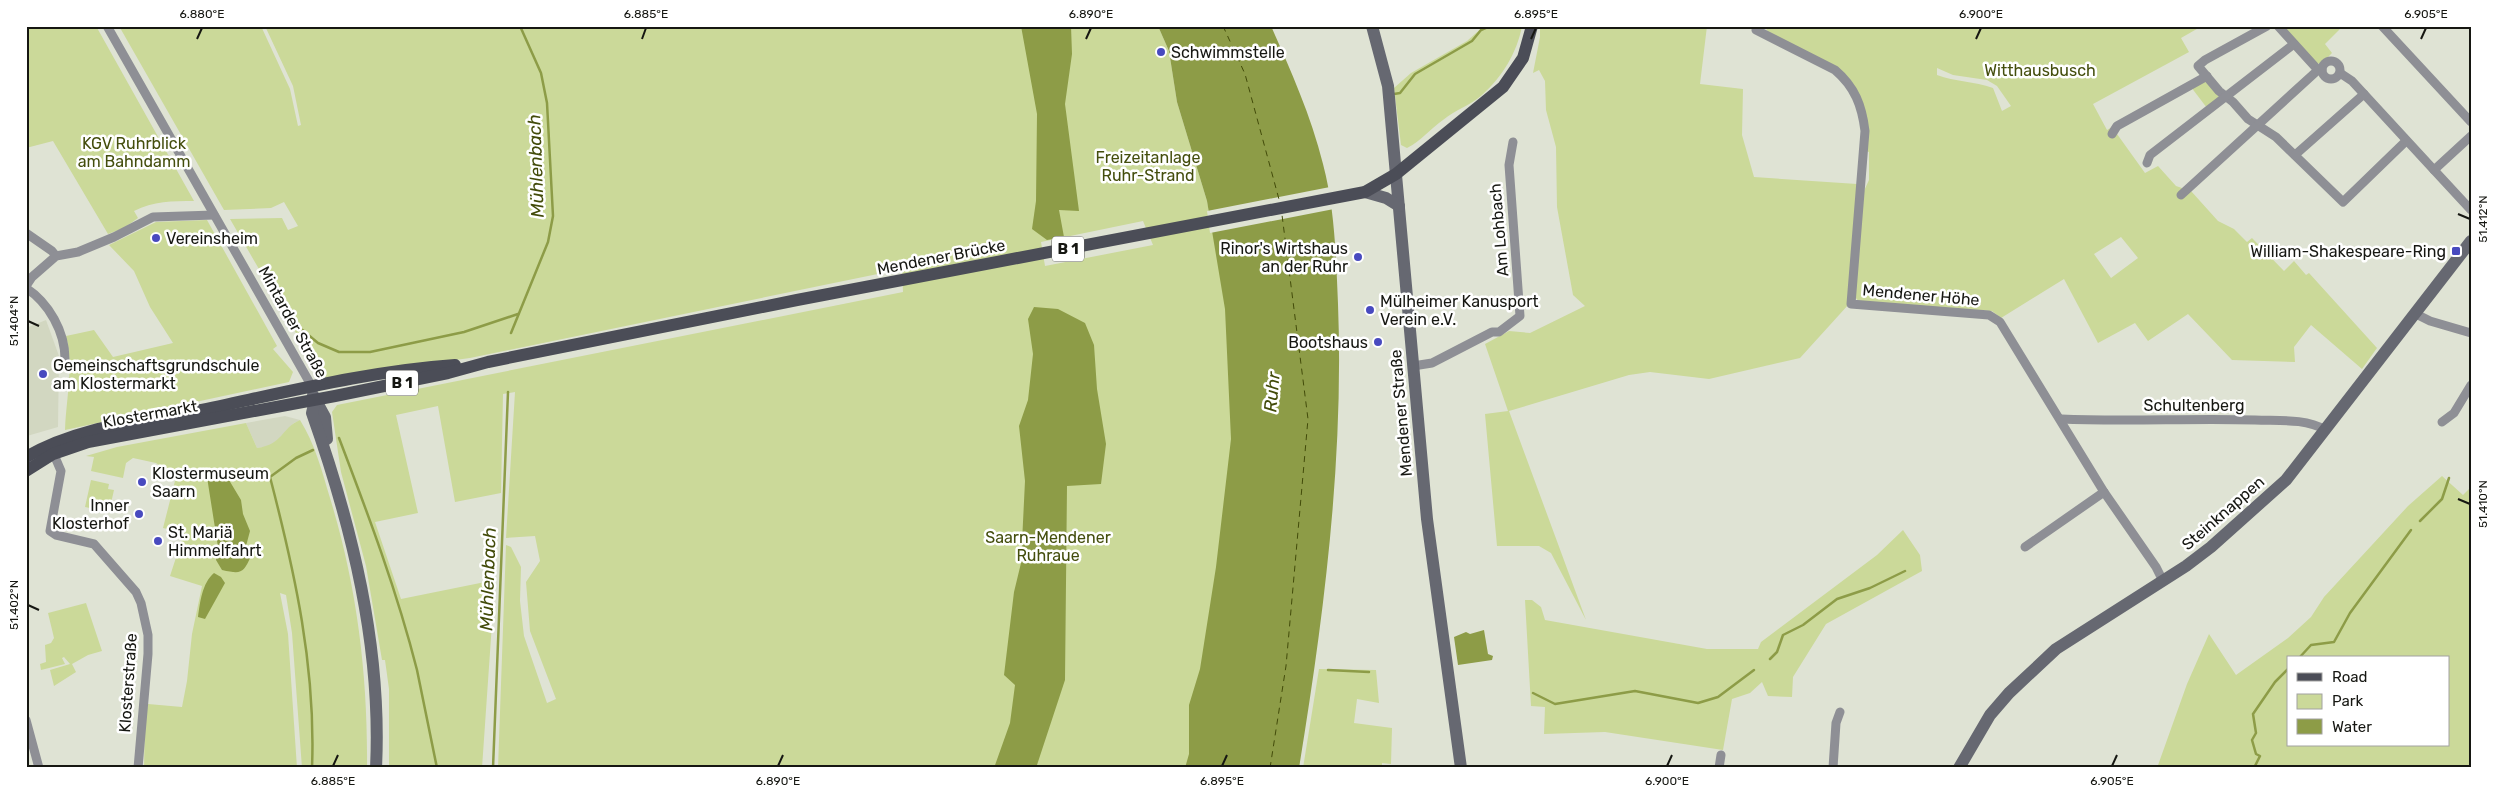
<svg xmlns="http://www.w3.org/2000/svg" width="2497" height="794" font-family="Rubik,sans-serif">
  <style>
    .built { fill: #d2d7c1 }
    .green { fill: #cbd999; fill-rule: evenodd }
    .water { fill: #8d9c47 }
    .pier { fill: #dfe3d4 }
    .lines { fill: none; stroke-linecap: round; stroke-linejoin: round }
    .stream { stroke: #8d9c47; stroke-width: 2.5 }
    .ferry { stroke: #424b09; stroke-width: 1; stroke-dasharray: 6 5; stroke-linecap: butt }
    .street { stroke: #8e8f95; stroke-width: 9 }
    .secondary { stroke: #666871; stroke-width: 12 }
    .primary { stroke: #4b4d57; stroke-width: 12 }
    .ticks { fill: none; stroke: #161712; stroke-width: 2 }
    .poi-dot { fill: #484abf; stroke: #fff; stroke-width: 2 }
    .labels { text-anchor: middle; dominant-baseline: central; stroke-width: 5; stroke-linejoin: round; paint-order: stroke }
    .shield { fill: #fff; stroke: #5c5d59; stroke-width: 1 }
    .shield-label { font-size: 15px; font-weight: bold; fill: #161712 }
    .poi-label { font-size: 16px; fill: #161712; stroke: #fff; text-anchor: start }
    .park-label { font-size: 16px; fill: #444e0d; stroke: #fff }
    .street-label { font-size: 16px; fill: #161712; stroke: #fff }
    .water-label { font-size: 18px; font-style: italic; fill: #424b09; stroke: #fff }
    .neatline { fill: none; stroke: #161712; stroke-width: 2 }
    .ticks-label { font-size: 12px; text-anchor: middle; fill: #161712 }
  </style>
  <rect width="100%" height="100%" fill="#dfe3d4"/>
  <g class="built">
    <path d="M46 320 59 356 58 427 27 436 26 328Z"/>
    <path d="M285 416 300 420 294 423 272 446 257 448 246 423Z"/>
  </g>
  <g class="green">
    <path d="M26 26H96L194 201C173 201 153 201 134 211L138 218 124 228 108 234 53 141 26 148Z"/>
    <path d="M119 26H261L290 89 298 126 301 125 293 86 265 26H1158L1169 51 1177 102 1207 201 1213 234 1284 220 1235 768H498L506 545 511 547 521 567 520 601 524 636 547 703 556 699 530 631 526 582 540 561 535 536 506 538 515 392 503 394 501 493 455 502 438 406 396 415 418 513 375 522 401 599 495 580 482 768H389V689L385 660H382L366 566 341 472 332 412 337 405 903 292 902 269 470 358 322 378 230 219 282 218 288 230 298 226 284 202 271 208 224 210ZM1143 221 1153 245 1045 266 1041 242Z"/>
    <path d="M1484 26H1522C1517 53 1502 77 1482 95 1471 105 1455 110 1443 120 1430 129 1421 141 1407 148L1401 145 1394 88 1411 73 1467 41Z"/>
    <path d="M1540 26H1707L1700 84 1743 89 1742 135 1754 177 1857 184 1849 304 1800 358 1709 379 1650 372 1629 375 1509 411 1586 620 1551 553 1539 546H1497L1485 414 1508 411 1485 344 1509 331 1530 333 1585 306 1573 295 1557 207 1556 147 1546 110 1545 81 1539 70 1533 73 1540 37Z"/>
    <path d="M1764 26H2202L2181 38 2189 52 2093 104 2107 130 2112 127 2145 173 2158 166 2176 186 2191 191 2218 221 2234 229 2247 242 2252 238 2284 271 2294 261 2306 275 2309 273 2377 348 2362 369 2311 325 2294 347 2295 362 2232 360 2188 314 2148 341 2135 323 2098 343 2064 279 2001 318 1992 311 1861 304 1855 297 1863 193 1869 180V152L1866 151C1866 123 1867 105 1851 81L1769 33ZM1937 68 1953 75 1987 80 1997 86 2011 106 2002 111 1993 88C1974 81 1955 82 1937 75ZM2121 237 2138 258 2111 278 2094 254Z"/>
    <path d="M2282 26H2343L2325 44 2332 53 2322 63 2316 64Z"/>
    <path d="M2203 81 2207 82 2220 98 2207 108 2191 87Z"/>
    <path d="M207 220 277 346 273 349 293 372 289 382 65 430C66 400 74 365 66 336L94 330 113 357 173 343 150 307 134 271 109 245 156 222Z"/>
    <path d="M300 420C315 444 322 471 330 498 357 586 368 676 367 768H302L292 633 286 595 280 593 288 634 297 768H144L145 718 148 704 182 707 187 681 192 634 202 586 170 576 184 533 163 528 176 477 156 463 133 458 126 463 123 478 91 471 94 457 86 456 117 447 246 423 257 448C284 444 280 429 300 420Z"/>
    <path d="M2442 476 2463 495 2471 487V768H2157L2187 684 2209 634 2236 675 2288 638 2311 617 2324 597 2408 506ZM2288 658H2448V745H2288Z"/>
    <path d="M91 480 109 484 108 489 114 490 109 512 85 507Z"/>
    <path d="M1903 530 1920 555 1922 571 1826 624 1793 677 1792 697 1768 696 1762 682 1750 693 1732 699 1723 750 1605 732 1544 734 1545 707 1531 706 1525 600H1532L1541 607 1545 620 1707 649H1758L1761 642 1877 555Z"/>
    <path d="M86 603 102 651 88 655 72 664 76 672 54 686 50 670 70 664 64 657 62 658 65 664 41 670 40 664 46 662 45 645 51 643 54 638 48 613Z"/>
    <path d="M1319 669 1376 670 1379 703 1357 699 1354 723 1392 728 1391 764 1382 763V768H1303Z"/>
  </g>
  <g class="water">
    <path d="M1021 26H1071L1072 54 1065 104 1079 211 1059 210 1064 237 1047 240 1032 229 1036 201 1037 114Z"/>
    <path d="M1158 26H1271C1291 71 1311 116 1323 164 1335 209 1336 258 1338 304 1344 459 1324 615 1299 768H1185L1189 754V705L1200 669 1216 567 1231 439 1225 309 1207 201 1177 102 1169 51Z"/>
    <path d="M1034 307 1058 309 1085 323 1094 345 1097 389 1106 444 1101 484 1067 486 1065 680 1036 768H994L1010 723 1015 685 1004 675 1014 592 1021 563 1025 481 1019 426 1028 400 1033 354 1028 319Z"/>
    <path d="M215 470 226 475 241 500 243 514 250 531 246 546 251 556C243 574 241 574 222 570L216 560 218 547 207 477Z"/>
    <path d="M214 573 221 577 225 583 205 619 198 617C200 603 202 583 214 573Z"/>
    <path d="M1484 630 1488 654 1493 656 1492 660 1458 665 1454 637 1466 632 1470 634Z"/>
  </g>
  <path class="pier" d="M1330 187 1334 209 1210 233 1207 211Z"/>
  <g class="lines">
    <g class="stream">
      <path d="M1394 94 1400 93 1415 74 1472 41 1481 30 1490 26"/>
      <path d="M300 328 318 343 339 352H370L464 332 518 314"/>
      <path d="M511 333 548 242 553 216 547 103 541 73 520 26"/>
      <path d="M339 438C368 514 397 591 417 670 424 703 430 735 437 768"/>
      <path d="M2420 521 2442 499 2449 478"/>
      <path d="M2299 658 2311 645 2334 642 2350 613 2411 530"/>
      <path d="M1770 659 1777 652 1783 635 1803 625 1837 599 1870 588 1905 571"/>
      <path d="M1328 670 1369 672"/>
      <path d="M1533 693 1555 704 1635 691 1698 703 1718 697 1754 670"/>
      <path d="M312 768C316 668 295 573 270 477L296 458 313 450"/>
      <path d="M493 768 508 392"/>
      <path d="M2254 768 2260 756 2256 754 2252 740 2256 733 2253 714 2275 682 2288 669"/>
    </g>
    <g class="ferry">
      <path d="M1223 26 1245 74 1280 203"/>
      <path d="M1270 768 1286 666 1308 419 1282 215"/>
    </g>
    <g class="street">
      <path d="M107 26 311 385"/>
      <path d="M2267 26 2205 60 2198 66 2219 91 2233 102 2248 119 2276 137 2343 202 2406 141"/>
      <path d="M2278 26 2318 70"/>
      <path d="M2382 26 2471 122"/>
      <path d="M1756 30 1835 70C1855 87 1862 106 1865 131L1851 304 1989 315 2000 322 2104 492 2156 567 2163 581"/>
      <circle cx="2331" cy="70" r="9"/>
      <path d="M2340 73 2352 81 2434 170 2471 136"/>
      <path d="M2112 134 2117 126 2207 76"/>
      <path d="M2295 155 2364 94"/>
      <path d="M2147 163 2150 155 2294 44"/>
      <path d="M2434 170 2471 210"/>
      <path d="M2181 195 2318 70H2322"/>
      <path d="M26 233 52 251 56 256"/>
      <path d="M26 286 32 277 56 256 78 252 114 237 153 217 214 215"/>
      <path d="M26 288C49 303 65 332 65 359"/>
      <path d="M2414 313 2430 321 2471 333"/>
      <path d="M1413 366 1432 363 1492 332H1499L1520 316 1509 165 1513 142"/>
      <path d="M2061 419C2126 422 2190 418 2255 420 2279 421 2304 418 2326 430"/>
      <path d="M2442 422 2454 413 2471 385"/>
      <path d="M52 450 61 471 50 531 56 535 94 544 136 592 141 603 148 635V654L138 768"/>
      <path d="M2025 547 2104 492"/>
      <path d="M26 720 39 768"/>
      <path d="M1719 768 1721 755"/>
      <path d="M1833 768 1836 723 1840 712"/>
    </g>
    <g class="secondary">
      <path d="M1372 26 1388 86 1427 519 1461 768"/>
      <path d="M1365 192 1386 198 1399 206"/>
      <path d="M313 395 325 417 327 439"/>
      <path d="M315 400 312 413C352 526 382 647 376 768"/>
      <path d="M1959 768 1990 715 2009 693 2056 649 2186 566 2211 547 2286 480 2471 241"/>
    </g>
    <g class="primary">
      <path d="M26 457C79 426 139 422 197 411 283 393 368 371 455 365"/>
      <path d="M26 471 53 454 88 442 335 396 448 373 488 362 797 300 1365 192 1396 174 1503 87 1523 58 1532 26"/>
    </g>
  </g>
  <path class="ticks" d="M197 39 202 28M642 39 646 28M1086 39 1091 28M1531 39 1536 28M1976 39 1981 28M2421 39 2426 28M2458 214 2470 219M28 321 39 326M2458 499 2470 504M28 605 39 610M333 766 338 755M778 766 783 755M1222 766 1227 755M1667 766 1672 755M2112 766 2117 755"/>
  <g class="poi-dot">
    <circle cx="1161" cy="52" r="5"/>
    <circle cx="156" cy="238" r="5"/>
    <rect x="2451" y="246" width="10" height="10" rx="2.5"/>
    <circle cx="1358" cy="257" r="5"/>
    <circle cx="1370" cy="310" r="5"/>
    <circle cx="1378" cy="342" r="5"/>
    <circle cx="43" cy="374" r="5"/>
    <circle cx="142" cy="482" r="5"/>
    <circle cx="139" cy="514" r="5"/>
    <circle cx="158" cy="541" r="5"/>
  </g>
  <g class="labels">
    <g class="shield">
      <rect x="1052" y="236.5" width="32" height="25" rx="4"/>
      <rect x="386" y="370.5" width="32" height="25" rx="4"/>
    </g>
    <g class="shield-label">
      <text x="1068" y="249">B 1</text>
      <text x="402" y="383">B 1</text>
    </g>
    <g class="poi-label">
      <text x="1171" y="52">Schwimmstelle</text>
      <text x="166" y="238">Vereinsheim</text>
      <text x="1348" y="248" text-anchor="end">Rinor's Wirtshaus<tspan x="1348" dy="18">an der Ruhr</tspan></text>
      <text x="2446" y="251" text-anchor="end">William-Shakespeare-Ring</text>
      <text x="1380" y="301">Mülheimer Kanusport<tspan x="1380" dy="18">Verein e.V.</tspan></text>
      <text x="1368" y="342" text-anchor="end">Bootshaus</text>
      <text x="53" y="365">Gemeinschaftsgrundschule<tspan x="53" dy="18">am Klostermarkt</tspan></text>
      <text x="152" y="473">Klostermuseum<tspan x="152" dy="18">Saarn</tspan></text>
      <text x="129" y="505" text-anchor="end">Inner<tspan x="129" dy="18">Klosterhof</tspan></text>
      <text x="168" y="532">St. Mariä<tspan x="168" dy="18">Himmelfahrt</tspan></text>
    </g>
    <g class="park-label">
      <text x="2040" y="70">Witthausbusch</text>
      <text x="134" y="143">KGV Ruhrblick<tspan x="134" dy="18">am Bahndamm</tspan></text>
      <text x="1148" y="157">Freizeitanlage<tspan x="1148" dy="18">Ruhr-Strand</tspan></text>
      <text x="1048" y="537">Saarn-Mendener<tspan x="1048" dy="18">Ruhraue</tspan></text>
    </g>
    <g class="street-label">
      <text transform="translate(1499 230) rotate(-95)">Am Lohbach</text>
      <text transform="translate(941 257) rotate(-11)">Mendener Brücke</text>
      <text transform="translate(1921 295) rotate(5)">Mendener Höhe</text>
      <text transform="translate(293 322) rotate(61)">Mintarder Straße</text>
      <text x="2194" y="405">Schultenberg</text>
      <text transform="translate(1401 413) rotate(-95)">Mendener Straße</text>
      <text transform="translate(150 414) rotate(-10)">Klostermarkt</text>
      <text transform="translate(2223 513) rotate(-41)">Steinknappen</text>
      <text transform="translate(128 683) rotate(-86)">Klosterstraße</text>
    </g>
    <g class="water-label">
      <text transform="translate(536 166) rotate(-92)">Mühlenbach</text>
      <text transform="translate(1272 392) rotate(-85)">Ruhr</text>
      <text transform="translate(488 579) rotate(-88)">Mühlenbach</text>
    </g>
  </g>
  <rect width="2497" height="794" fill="none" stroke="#ffffff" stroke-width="55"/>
  <rect x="2287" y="656" width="162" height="90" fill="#ffffff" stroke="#a2a2a0"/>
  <rect x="2297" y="673" width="25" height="8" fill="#4b4d57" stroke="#a2a2a0"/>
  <text x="2332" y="682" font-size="15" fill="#161712">Road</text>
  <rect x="2297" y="694" width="25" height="15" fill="#cbd999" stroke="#a2a2a0"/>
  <text x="2332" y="706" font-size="15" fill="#161712">Park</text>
  <rect x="2297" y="719" width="25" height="15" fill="#8d9c47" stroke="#a2a2a0"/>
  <text x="2332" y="732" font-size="15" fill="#161712">Water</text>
  <rect x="28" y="28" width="2442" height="738" class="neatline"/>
  <g class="ticks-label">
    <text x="202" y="18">6.880°E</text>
    <text x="646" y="18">6.885°E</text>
    <text x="1091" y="18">6.890°E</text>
    <text x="1536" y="18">6.895°E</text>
    <text x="1981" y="18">6.900°E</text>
    <text x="2426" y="18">6.905°E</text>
    <text transform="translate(2483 219) rotate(-90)" y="4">51.412°N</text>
    <text transform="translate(14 321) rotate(-90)" y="4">51.404°N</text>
    <text transform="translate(2483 504) rotate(-90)" y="4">51.410°N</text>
    <text transform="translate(14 605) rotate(-90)" y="4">51.402°N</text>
    <text x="333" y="785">6.885°E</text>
    <text x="778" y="785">6.890°E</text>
    <text x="1222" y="785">6.895°E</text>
    <text x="1667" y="785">6.900°E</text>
    <text x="2112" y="785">6.905°E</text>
  </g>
</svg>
